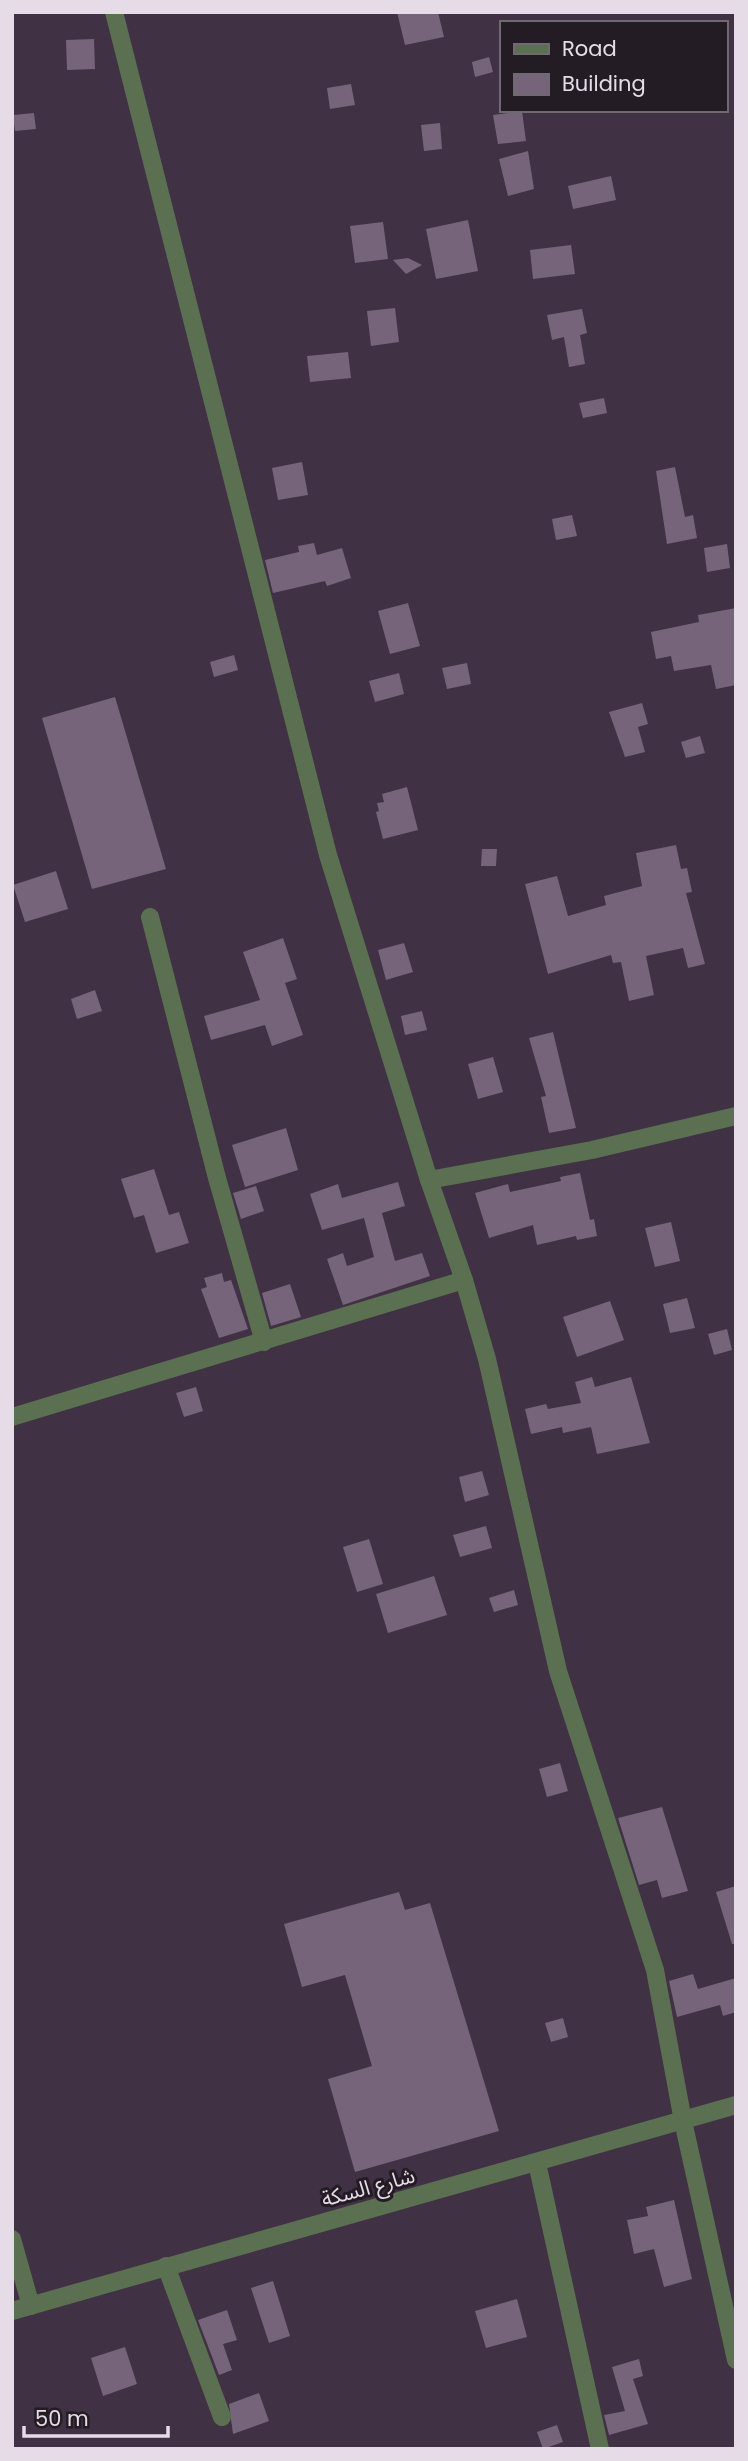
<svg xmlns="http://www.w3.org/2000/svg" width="748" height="2461" font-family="Poppins,'Noto Sans Arabic',sans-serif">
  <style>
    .building { fill: #76657a }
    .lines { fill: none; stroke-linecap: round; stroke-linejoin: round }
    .minor { stroke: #5a7050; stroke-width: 18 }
    .labels { text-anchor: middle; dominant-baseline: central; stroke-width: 6; stroke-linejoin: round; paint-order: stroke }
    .street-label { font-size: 21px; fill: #e6dce8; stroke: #231c24 }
  </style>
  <rect width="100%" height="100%" fill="#403144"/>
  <g class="building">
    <path d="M397 12H438L444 37 405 45Z"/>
    <path d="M94 39 95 69 67 70 66 40Z"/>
    <path d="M489 57 493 72 475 77 472 62Z"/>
    <path d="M351 84 355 105 330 109 327 88Z"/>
    <path d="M522 111 526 141 498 144 493 115Z"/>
    <path d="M34 113 36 129 15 131 13 115Z"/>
    <path d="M440 123 442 149 424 151 421 125Z"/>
    <path d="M528 151 534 189 508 196 499 159Z"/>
    <path d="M611 176 616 200 573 209 568 186Z"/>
    <path d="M468 220 478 271 436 279 426 229Z"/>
    <path d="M383 222 388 259 355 263 350 226Z"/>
    <path d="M571 245 575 274 533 279 530 250Z"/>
    <path d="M408 258 422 265 406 274 393 260Z"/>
    <path d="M395 308 399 342 371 346 367 311Z"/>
    <path d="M582 309 587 333 580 335 585 364 569 367 564 337 552 340 547 315Z"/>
    <path d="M348 352 351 378 310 382 307 356Z"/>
    <path d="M604 398 607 413 583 418 579 403Z"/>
    <path d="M302 462 308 495 278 500 272 468Z"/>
    <path d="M675 467 685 517 693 515 697 538 667 544 656 471Z"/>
    <path d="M572 515 577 536 556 540 552 519Z"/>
    <path d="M314 543 317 555 342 548 351 578 327 586 325 581 273 593 265 560 299 552 298 546Z"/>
    <path d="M727 544 730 568 707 572 704 548Z"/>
    <path d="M408 603 420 646 390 654 378 611Z"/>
    <path d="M736 608V685L716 689 711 665 674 671 671 656 656 659 651 632 699 622 698 615Z"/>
    <path d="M234 655 238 670 214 677 210 662Z"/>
    <path d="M467 663 471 684 447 689 442 668Z"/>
    <path d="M399 673 404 694 375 702 369 681Z"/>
    <path d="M115 697 166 869 92 889 42 718Z"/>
    <path d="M642 703 648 724 638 727 645 752 625 757 609 712Z"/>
    <path d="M700 736 705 753 686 758 681 742Z"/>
    <path d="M407 787 418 830 383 839 376 812 379 811 377 803 384 802 382 794Z"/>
    <path d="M676 845 681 869 687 868 692 892 686 893 705 964 688 968 683 948 646 956 654 995 629 1001 621 962 613 963 611 955 548 974 525 884 557 876 568 916 606 905 604 896 642 886 636 853Z"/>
    <path d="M482 849H497L496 866H481Z"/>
    <path d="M56 871 68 909 25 922 13 885Z"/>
    <path d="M283 938 297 979 285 983 303 1035 272 1046 265 1025 211 1040 204 1016 260 1000 243 952Z"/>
    <path d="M404 943 413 972 386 980 378 950Z"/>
    <path d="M95 990 102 1011 77 1019 71 999Z"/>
    <path d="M422 1011 427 1030 405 1035 401 1016Z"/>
    <path d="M553 1032 576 1128 549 1133 541 1097 546 1096 529 1038Z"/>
    <path d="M493 1057 503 1092 478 1099 468 1064Z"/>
    <path d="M286 1128 298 1170 245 1187 232 1145Z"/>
    <path d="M154 1169 169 1215 179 1212 189 1243 156 1253 144 1215 134 1218 121 1179Z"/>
    <path d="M580 1173 590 1220 594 1219 597 1236 577 1240 576 1236 537 1245 533 1225 489 1238 475 1193 508 1184 510 1192 561 1181 560 1177Z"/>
    <path d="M398 1182 405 1206 382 1213 395 1261 422 1253 430 1276 343 1305 327 1259 343 1253 347 1266 374 1257 364 1218 322 1230 310 1194 338 1184 342 1198Z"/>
    <path d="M256 1186 264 1211 241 1219 233 1193Z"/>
    <path d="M671 1222 680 1261 655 1267 645 1228Z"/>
    <path d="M222 1273 224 1282 231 1280 248 1329 219 1338 201 1289 207 1287 204 1278Z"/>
    <path d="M290 1284 301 1317 271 1326 262 1293Z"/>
    <path d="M687 1298 695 1328 670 1333 663 1304Z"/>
    <path d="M610 1301 624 1340 577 1357 563 1317Z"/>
    <path d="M727 1329 732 1350 714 1355 708 1334Z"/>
    <path d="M592 1377 595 1387 631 1377 650 1443 597 1454 591 1427 563 1433 562 1427 531 1434 525 1409 546 1404 548 1409 581 1403 575 1382Z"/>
    <path d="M196 1387 203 1411 184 1417 176 1393Z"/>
    <path d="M482 1471 489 1495 465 1502 459 1477Z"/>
    <path d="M486 1526 492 1548 460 1557 453 1535Z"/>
    <path d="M369 1539 383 1584 357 1592 343 1547Z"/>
    <path d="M434 1576 447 1615 388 1633 376 1594Z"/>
    <path d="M514 1590 518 1605 494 1612 489 1598Z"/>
    <path d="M560 1763 568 1791 547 1797 539 1769Z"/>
    <path d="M662 1807 688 1891 662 1898 657 1880 639 1885 618 1818Z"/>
    <path d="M736 1886V1944H732L716 1892Z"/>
    <path d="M399 1892 405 1910 430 1903 499 2131 355 2172 328 2079 372 2066 345 1975 302 1987 284 1924Z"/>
    <path d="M693 1974 698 1989 736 1978V2012L723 2016 720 2005 677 2017 669 1981Z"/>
    <path d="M563 2018 568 2037 551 2042 545 2023Z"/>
    <path d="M674 2200 692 2279 664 2287 654 2249 634 2254 627 2220 648 2216 646 2207Z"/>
    <path d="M273 2281 290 2336 269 2343 251 2288Z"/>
    <path d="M517 2299 527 2337 486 2348 475 2311Z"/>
    <path d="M227 2310 237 2340 223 2344 232 2370 219 2375 198 2320Z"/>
    <path d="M125 2347 137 2384 103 2396 91 2358Z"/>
    <path d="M639 2359 643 2376 633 2379 648 2424 609 2435 604 2415 625 2411 612 2367Z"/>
    <path d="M259 2393 269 2421 233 2434 229 2404Z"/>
    <path d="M557 2425 563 2442 543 2449 537 2432Z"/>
  </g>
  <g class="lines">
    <g class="minor">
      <path d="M114 12 328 855 429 1180 464 1280 487 1359 558 1671 655 1970 683 2121 736 2360"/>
      <path d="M150 917 217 1178 264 1342"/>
      <path d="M429 1180 592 1150 736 1116"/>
      <path d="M12 1417 464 1280"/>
      <path d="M537 2163 600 2449"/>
      <path d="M12 2239 31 2306"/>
      <path d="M166 2266 222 2417"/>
      <path d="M12 2311 736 2105"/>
    </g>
  </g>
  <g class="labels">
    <g class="street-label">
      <text transform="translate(368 2187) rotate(-15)">شارع السكة</text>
    </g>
  </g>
  <rect width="748" height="2461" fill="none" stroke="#e6dce8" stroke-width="28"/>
  <rect x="500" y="21" width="228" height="91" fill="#231c24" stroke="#716972" stroke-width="2"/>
  <rect x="514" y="44" width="35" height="10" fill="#5a7050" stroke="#716972" stroke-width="2"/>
  <text x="562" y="56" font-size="21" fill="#e6dce8">Road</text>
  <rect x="514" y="74" width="35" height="21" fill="#76657a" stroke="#716972" stroke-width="2"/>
  <text x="562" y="91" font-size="21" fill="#e6dce8">Building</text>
  <path d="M24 2426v10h144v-10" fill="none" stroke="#e6dce8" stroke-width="3.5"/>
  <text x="35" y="2426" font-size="21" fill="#e6dce8" stroke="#231c24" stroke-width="5" paint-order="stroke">50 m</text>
</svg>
